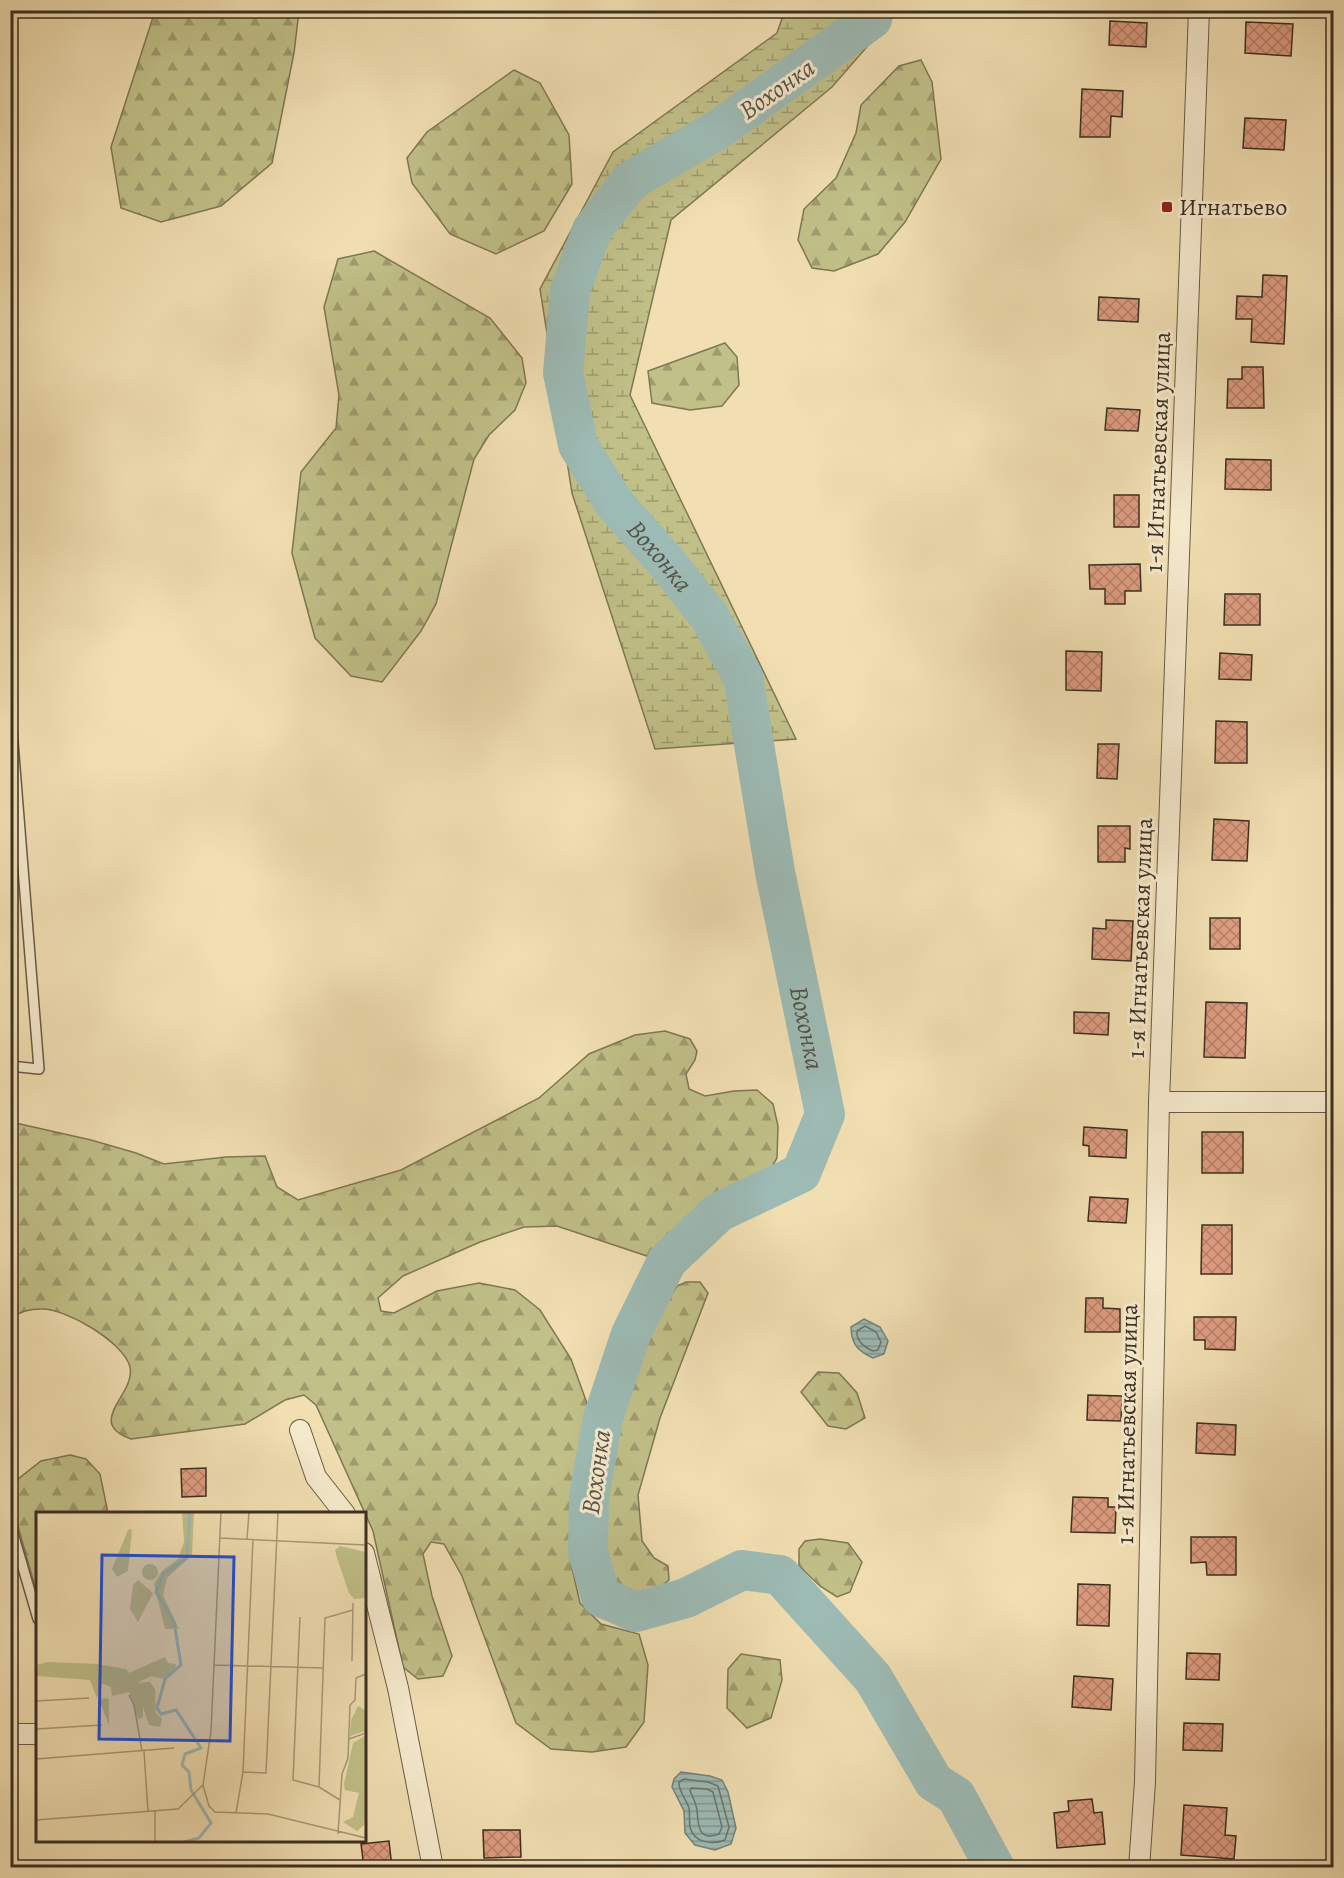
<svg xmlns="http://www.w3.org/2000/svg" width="1344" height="1878" font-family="Alegreya,serif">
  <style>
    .forest { fill: url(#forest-firs); stroke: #7e7855; stroke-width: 1.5 }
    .wetland { fill: url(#wetland-marsh); stroke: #7e7855; stroke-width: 1.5 }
    .water { fill: url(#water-rules); stroke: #76837a; stroke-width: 1.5 }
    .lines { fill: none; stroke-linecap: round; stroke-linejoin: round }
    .shore { stroke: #6c756c; stroke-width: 1.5 }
    .river { stroke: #9dbbb5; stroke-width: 40 }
    .building { fill: url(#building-cross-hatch); stroke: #3c2f22; stroke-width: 1.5 }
    .service-casing { stroke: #695b46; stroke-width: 12 }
    .minor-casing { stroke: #695b46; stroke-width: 22 }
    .service { stroke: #f6eacd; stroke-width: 9 }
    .minor { stroke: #f6eacd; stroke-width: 20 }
    .poi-dot { fill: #8f2418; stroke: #f6eacd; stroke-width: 2 }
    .labels { text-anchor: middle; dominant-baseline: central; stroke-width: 6; stroke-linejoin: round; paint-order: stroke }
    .poi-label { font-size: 24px; fill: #3c2f22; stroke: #f6eacd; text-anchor: start }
    .street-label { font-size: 24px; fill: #3c2f22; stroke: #f6eacd }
    .water-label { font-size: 26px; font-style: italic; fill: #545247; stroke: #f6eacd }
    .inset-river { fill: none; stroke: #9dbbb5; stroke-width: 3 }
    .inset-road { fill: none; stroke: #a99978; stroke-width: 1.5 }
    .view { fill: #1d4ed8; fill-opacity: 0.15; stroke: #1d4ed8; stroke-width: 3 }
    .inset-edge { fill: none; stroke: #3c2f22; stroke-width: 3 }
  </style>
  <defs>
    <pattern id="forest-firs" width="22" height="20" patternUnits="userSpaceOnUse" patternTransform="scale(1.5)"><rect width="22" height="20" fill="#c1c088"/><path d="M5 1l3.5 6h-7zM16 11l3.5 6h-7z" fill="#9e9c6f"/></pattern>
    <pattern id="wetland-marsh" width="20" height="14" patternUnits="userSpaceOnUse" patternTransform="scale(1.5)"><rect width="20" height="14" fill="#c1c088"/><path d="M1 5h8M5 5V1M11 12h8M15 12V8" fill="none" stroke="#9e9c6f"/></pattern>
    <pattern id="water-rules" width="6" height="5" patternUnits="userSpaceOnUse" patternTransform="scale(1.5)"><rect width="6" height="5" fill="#9dbbb5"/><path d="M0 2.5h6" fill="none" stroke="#819893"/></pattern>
    <pattern id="building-cross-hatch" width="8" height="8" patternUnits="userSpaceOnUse" patternTransform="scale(1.5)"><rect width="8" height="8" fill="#de9c80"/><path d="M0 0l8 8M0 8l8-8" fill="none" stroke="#b58068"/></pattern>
  </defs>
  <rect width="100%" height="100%" fill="#f1dfb2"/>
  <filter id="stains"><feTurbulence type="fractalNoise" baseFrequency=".00333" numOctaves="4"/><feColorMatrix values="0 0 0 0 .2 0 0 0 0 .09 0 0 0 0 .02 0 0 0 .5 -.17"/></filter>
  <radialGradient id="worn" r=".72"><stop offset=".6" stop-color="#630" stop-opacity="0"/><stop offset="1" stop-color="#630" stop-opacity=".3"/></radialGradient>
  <g class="forest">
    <path d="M155 11H299L294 53 272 163 221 206 161 222 121 208 111 147Z"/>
    <path d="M921 60 932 82 941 159 905 222 878 254 834 271 812 268 798 240 804 209 836 178 856 133 861 105 899 66Z"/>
    <path d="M514 70 540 83 569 135 572 184 544 231 496 254 450 234 412 183 407 158 427 132Z"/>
    <path d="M374 251 490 318 522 358 526 383 515 410 489 435 474 459 436 604 421 631 382 682 351 676 315 638 292 553 301 472 336 428 339 395 324 307 338 259Z"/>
    <path d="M725 343 737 357 739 385 722 406 690 410 652 403 648 371Z"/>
    <path d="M665 1031 690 1039 697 1051 695 1060 686 1074 689 1089 705 1096 734 1091 757 1090 773 1104 778 1126 777 1158 766 1177 720 1202 687 1217 656 1259 557 1226 524 1227 480 1242 403 1276 378 1298 381 1311 394 1313 437 1291 479 1283 515 1290 540 1310 571 1359 588 1406 570 1559 580 1603 601 1624 639 1634 648 1665 644 1722 626 1747 592 1752 551 1749 516 1723 462 1576 444 1544 431 1542 423 1554 432 1596 452 1656 443 1676 418 1679 403 1667 373 1531 316 1405 304 1395 285 1400 245 1424 131 1439C84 1422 136 1395 130 1367 124 1342 65 1308 41 1309 30 1309 19 1312 11 1318V1122L91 1140 136 1153 164 1164 226 1157 265 1156 277 1187 298 1200 401 1170 539 1098 589 1054 635 1035Z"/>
    <path d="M686 1282H700L708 1293 660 1418 638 1495 642 1541 654 1558 668 1566 669 1580 655 1591 640 1597 619 1586 605 1557 603 1509 619 1415 660 1312 677 1286Z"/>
    <path d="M818 1372 839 1373 857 1393 865 1418 846 1429 828 1426 801 1392Z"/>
    <path d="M70 1455 86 1459 100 1474 108 1513 38 1514 37 1594 12 1505 13 1483 41 1461Z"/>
    <path d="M820 1539 848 1543 862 1562 850 1592 837 1597 820 1586 799 1566V1549L805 1541Z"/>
    <path d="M741 1654 780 1660 782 1680 771 1718 747 1728 727 1708 728 1669Z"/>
  </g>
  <path class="wetland" d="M785 10 898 11 832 87 671 220 630 395 796 739 655 749 572 493 540 289 613 152 777 33Z"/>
  <g class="water">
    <path d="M864 1319 880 1327 888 1341 884 1354 873 1358C858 1351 851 1344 851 1327Z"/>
    <path d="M681 1772 710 1776 722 1780 728 1792 736 1828 731 1844 715 1850 695 1845 685 1833 684 1811 672 1787 674 1779Z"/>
  </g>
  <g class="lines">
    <g class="shore">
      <path d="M865 1326 876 1332 881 1342 878 1350 873 1351C864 1347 856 1341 857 1331Z"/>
      <path d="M684 1779 708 1782 718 1786 729 1827 725 1840C712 1845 694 1843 690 1827 689 1821 690 1814 689 1808 686 1799 678 1790 679 1782Z"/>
      <path d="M691 1788 707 1789 713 1792 722 1827 719 1834C698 1842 698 1824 697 1810 696 1804 693 1797 690 1791Z"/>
    </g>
    <path class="river" id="s1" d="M874 10 872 19 722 127 630 181 592 230 570 291 563 373 578 445 614 503 667 563 709 616 743 677 775 872 825 1114 801 1173 719 1212 667 1261 631 1334 603 1418 589 1497 588 1552 601 1597 636 1612 686 1598 742 1570 780 1575 873 1678 934 1782 956 1796 995 1868"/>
  </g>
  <g class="building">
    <path d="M1110 21 1147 23 1146 47 1109 45Z"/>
    <path d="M1246 22 1293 24 1291 56 1245 53Z"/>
    <path d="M1082 89 1123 91 1122 117 1111 116 1110 137H1080Z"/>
    <path d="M1245 118 1286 120 1284 150 1243 148Z"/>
    <path d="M1263 275 1287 276 1284 344 1251 342 1252 319H1236L1237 296 1262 297Z"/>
    <path d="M1099 297 1139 299 1138 322 1098 320Z"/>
    <path d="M1242 367H1263L1264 408H1227L1228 379H1242Z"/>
    <path d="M1107 408 1140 410 1138 431 1105 430Z"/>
    <path d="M1226 459 1271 460V490L1225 489Z"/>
    <rect x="1114" y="495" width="25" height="32"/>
    <path d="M1140 564 1141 591H1125V604H1105V589H1090L1089 565Z"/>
    <path d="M1225 594H1260V625H1224Z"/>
    <path d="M1066 651 1102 652 1101 691 1066 690Z"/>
    <path d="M1220 653 1252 655 1251 680 1219 679Z"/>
    <path d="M1216 721 1247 722V763H1215Z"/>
    <path d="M1098 744H1119L1117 779 1097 778Z"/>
    <path d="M1214 819 1249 821 1247 861 1212 860Z"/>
    <path d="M1098 826H1130V849L1125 848V862H1098Z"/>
    <rect x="1210" y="918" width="30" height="31"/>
    <path d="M1106 920 1133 921 1131 961 1092 959 1093 928 1106 929Z"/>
    <path d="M1206 1002 1247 1003 1245 1058 1204 1057Z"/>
    <path d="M1074 1012 1109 1013 1108 1035 1074 1033Z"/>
    <path d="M1084 1127 1127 1130 1126 1158 1089 1156V1146L1083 1145Z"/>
    <rect x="1202" y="1132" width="41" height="41"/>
    <path d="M1090 1197 1128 1199 1126 1223 1088 1221Z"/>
    <path d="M1202 1225H1232V1274H1201Z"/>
    <path d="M1086 1298H1103V1308L1120 1309V1332H1085Z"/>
    <path d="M1194 1317H1236L1235 1350 1205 1349V1340H1194Z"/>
    <path d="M1088 1395 1122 1396 1121 1421 1087 1420Z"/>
    <path d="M1197 1423 1236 1425 1235 1455 1196 1453Z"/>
    <path d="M206 1468V1496L182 1497 181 1469Z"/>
    <path d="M1073 1497 1108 1498V1507H1116L1115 1533 1071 1532Z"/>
    <path d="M1191 1537H1236V1575H1207L1206 1562 1191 1563Z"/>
    <path d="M1078 1584 1110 1585 1109 1626 1077 1625Z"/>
    <path d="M1187 1653 1220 1654 1219 1680 1186 1679Z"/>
    <path d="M1074 1676 1113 1679 1111 1710 1072 1707Z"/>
    <path d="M1184 1723 1223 1724 1222 1751 1183 1750Z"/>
    <path d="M1092 1799 1094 1813 1102 1812 1105 1844 1057 1848 1054 1813 1069 1811 1068 1801Z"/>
    <path d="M1184 1805 1227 1808 1225 1835 1236 1836 1234 1859 1181 1855Z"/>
    <path d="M483 1830H520L521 1857 484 1858Z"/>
    <path d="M389 1841 392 1868H364L361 1844Z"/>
  </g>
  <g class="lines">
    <defs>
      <g id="service">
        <path d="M10 705 39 1069 10 1066"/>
        <path d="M10 1523 38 1619"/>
      </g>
      <g id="minor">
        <path d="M1159 1102H1334"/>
        <path d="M300 1430 316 1477 345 1514"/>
        <path d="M364 1553 398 1688 433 1868"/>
        <path d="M10 1734H37"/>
        <path d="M1139 1868 1145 1782 1159 1102 1199 10"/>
      </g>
    </defs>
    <use href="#service" class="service-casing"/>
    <use href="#minor" class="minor-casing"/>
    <use href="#service" class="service"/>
    <use href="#minor" class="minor"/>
  </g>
  <rect class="poi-dot" x="1161" y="201" width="12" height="12" rx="3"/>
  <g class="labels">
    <g class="poi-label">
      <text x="1179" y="207">Игнатьево</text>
    </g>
    <g class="street-label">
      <text transform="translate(1158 452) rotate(-88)">1-я Игнатьевская улица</text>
      <text transform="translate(1140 938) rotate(-88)">1-я Игнатьевская улица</text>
      <text transform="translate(1127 1424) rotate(-89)">1-я Игнатьевская улица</text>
    </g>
    <g class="water-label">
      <text transform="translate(777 89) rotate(-35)">Вохонка</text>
      <text stroke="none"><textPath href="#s1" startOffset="722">Вохонка</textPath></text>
      <text stroke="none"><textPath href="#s1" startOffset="1226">Вохонка</textPath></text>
      <text transform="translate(596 1472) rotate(-82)">Вохонка</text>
    </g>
  </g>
  <g transform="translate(36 1512)">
    <rect width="330" height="330" fill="#f1dfb2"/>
    <path d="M96 17 92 59 81 65 76 57 92 18ZM304 34 330 40V86L318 87 313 81 301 46 299 38ZM106 60a8 8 0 1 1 16 0a8 8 0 1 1-16 0ZM102 68 117 81 102 110 94 97 97 73ZM129 145 132 151 140 152 139 159 128 167 115 164 101 171 114 170 119 177 120 201 126 207 124 215 113 213 107 195V206L102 207 93 180 76 184 75 175 65 171 61 186 54 168 0 164V153L12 150 61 152 90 157 93 161ZM67 186 73 187V213L64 190ZM330 223V303L328 313 321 319 307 310 317 305 323 281 309 278 308 272 317 231Z" fill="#c1c088"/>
    <path d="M146 0H158L156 43 131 66 127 83 143 117H129L118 72 126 59 142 47 148 30ZM322 194 329 198 330 219 314 224 315 208Z" fill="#c1c088"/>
    <path class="inset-river" d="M148 330 163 326 175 311 155 278 153 260 146 253 149 242 165 236 140 198 125 202 121 196 129 167 145 153 138 110 120 80 127 62 151 46 154 0"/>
    <path class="inset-road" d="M184 26 330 33M211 27 213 0M264 105 257 268 283 275 304 288M316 149 317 91M178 153 287 156M93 183 98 193 106 239M0 189 53 186M0 217 66 213M313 227 330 221M108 239 112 300M0 247 138 236M207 260 230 261 242 0M167 273 173 294 179 300 232 302 330 326M283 275 289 106 317 98M119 299V330M200 301 207 260 217 27M0 308 142 297 167 273 175 219 185 0M302 322 306 262 312 246 314 193 319 188 320 166 330 162"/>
    <path class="view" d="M66 43 198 45 194 229 63 227Z"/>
    <rect width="330" height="330" class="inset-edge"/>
  </g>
  <rect width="1344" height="1878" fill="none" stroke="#f1dfb2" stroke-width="36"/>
  <rect x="12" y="12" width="1320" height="1854" fill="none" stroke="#3c2f22" stroke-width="3"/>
  <rect x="18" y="18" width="1308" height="1842" fill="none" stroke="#3c2f22" stroke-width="1.5"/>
  <rect width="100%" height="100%" filter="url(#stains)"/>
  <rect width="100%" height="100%" fill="url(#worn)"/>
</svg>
